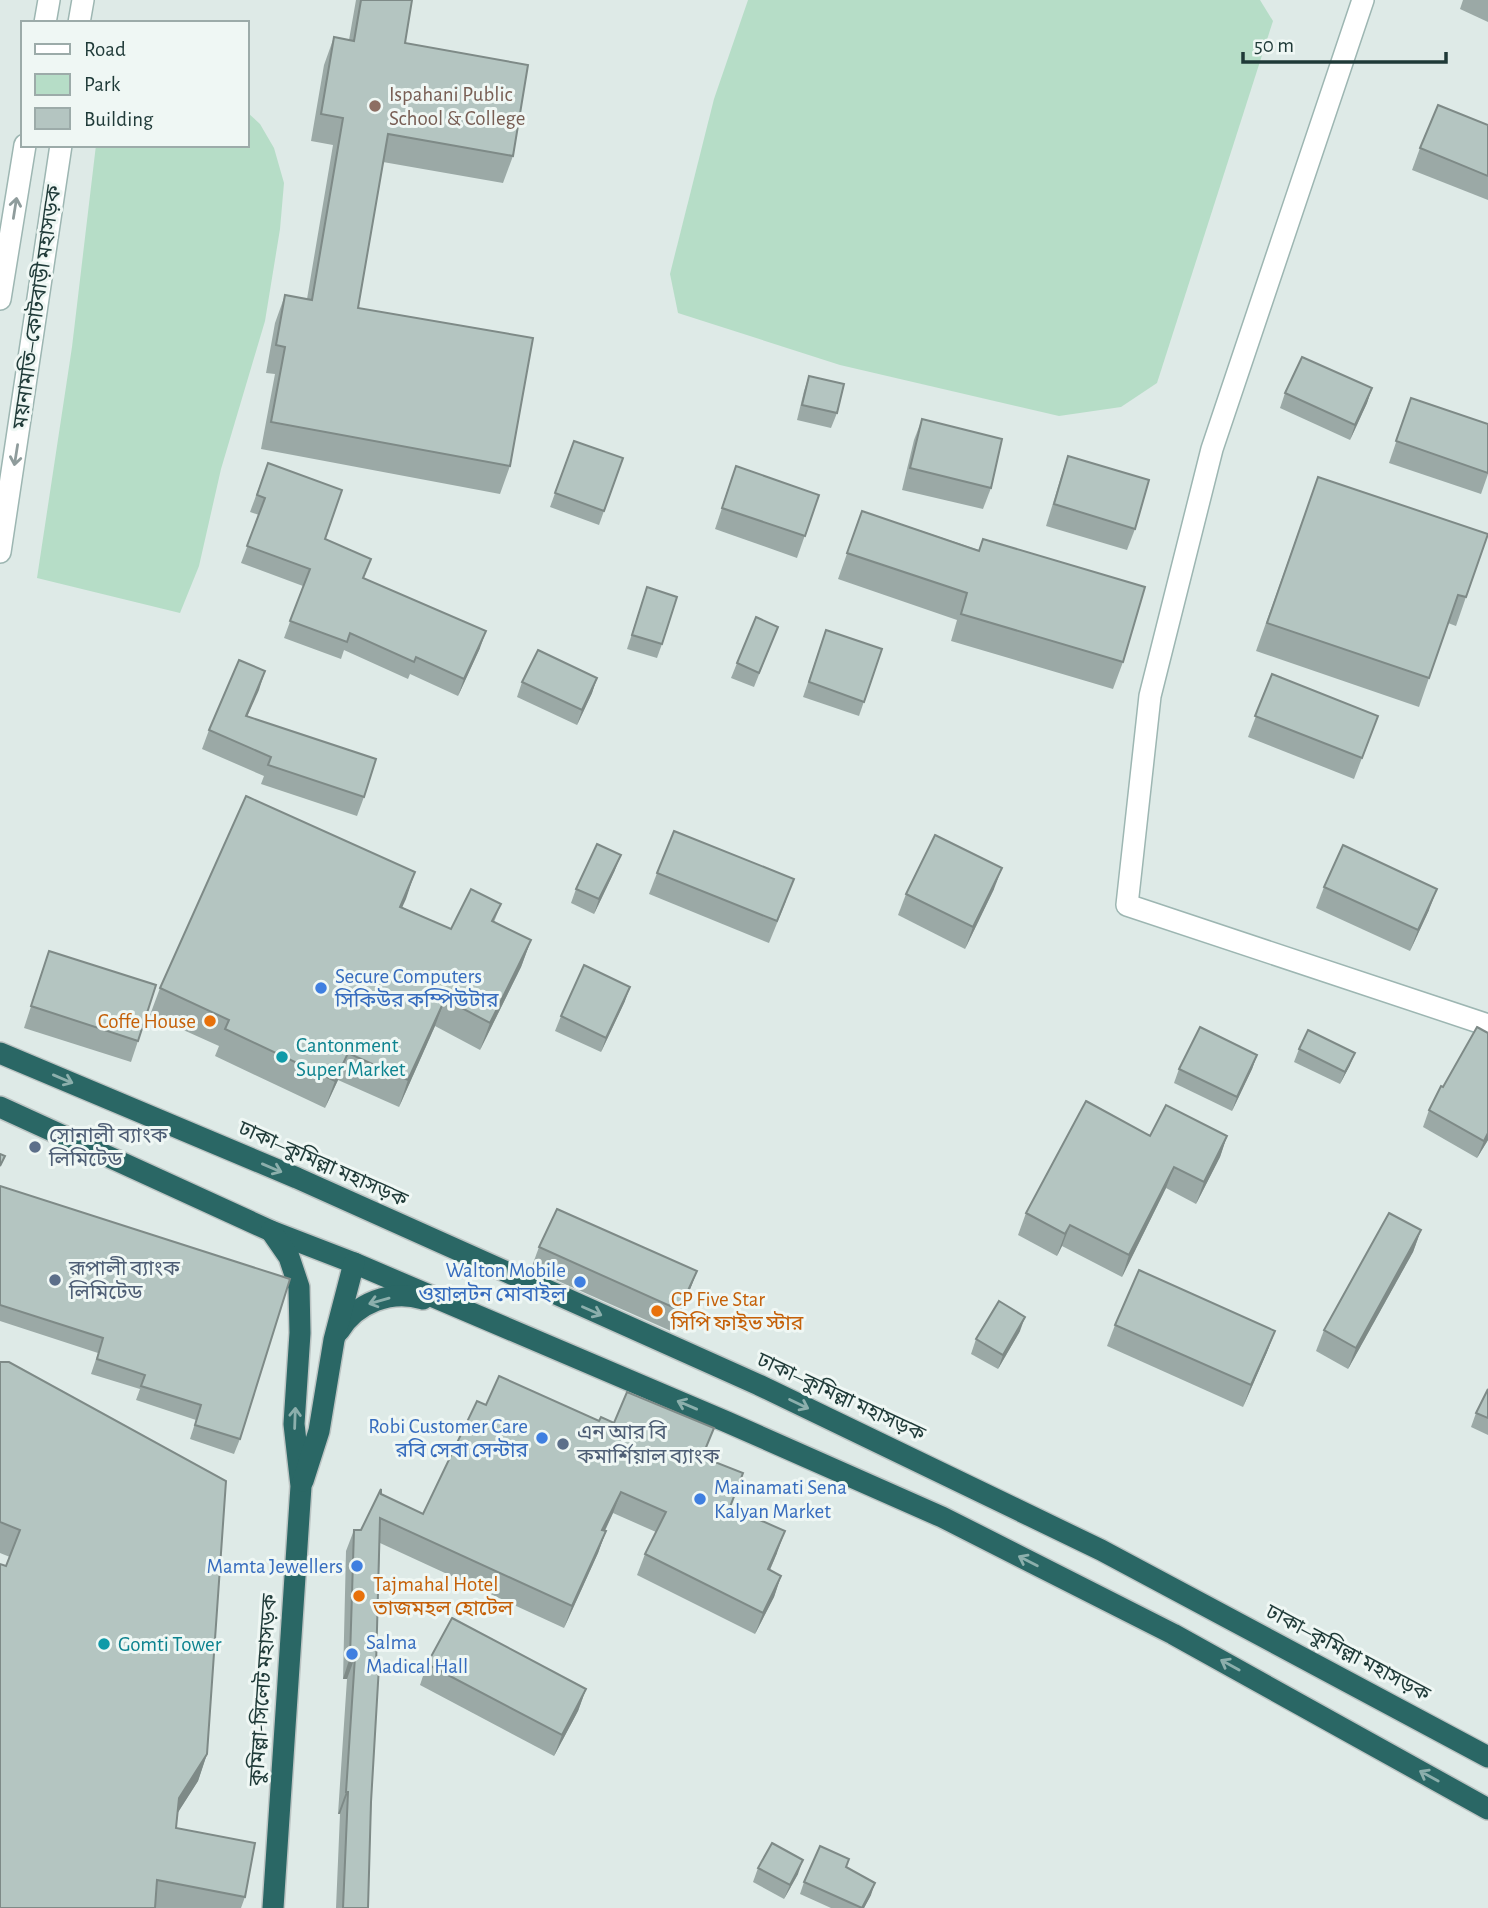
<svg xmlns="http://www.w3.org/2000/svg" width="1488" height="1908" font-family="'Alegreya Sans','Noto Sans Bengali',sans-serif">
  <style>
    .green { fill: #b6ddc7 }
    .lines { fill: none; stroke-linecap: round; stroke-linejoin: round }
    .secondary-casing { stroke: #9db6b2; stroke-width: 24 }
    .highway-casing { stroke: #bcc4c3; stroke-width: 24 }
    .secondary { stroke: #fff; stroke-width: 21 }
    .highway { stroke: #2a6765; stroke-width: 21 }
    .wall { fill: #9ba9a6 }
    .shaded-wall { fill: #7e8a87 }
    .building { fill: #b4c5c1; stroke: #7e8a87; stroke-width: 2 }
    .oneway { stroke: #8f9c9c }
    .oneway2 { stroke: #8cafac }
    .education-dot { fill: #8d6e63; stroke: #eff7f4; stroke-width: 2.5 }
    .shop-dot { fill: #3f7fe0; stroke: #eff7f4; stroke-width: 2.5 }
    .food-dot { fill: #e8710a; stroke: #eff7f4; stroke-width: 2.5 }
    .culture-dot { fill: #0f9aa8; stroke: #eff7f4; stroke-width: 2.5 }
    .service-dot { fill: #5c6f8a; stroke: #eff7f4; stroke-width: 2.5 }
    .labels { text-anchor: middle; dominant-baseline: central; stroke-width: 6; stroke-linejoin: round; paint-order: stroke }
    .education-label { font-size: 21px; fill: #785e54; stroke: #eff7f4; text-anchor: start }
    .street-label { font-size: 21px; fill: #1f3a38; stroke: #eff7f4 }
    .shop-label { font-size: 21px; fill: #366cbe; stroke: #eff7f4; text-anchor: start }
    .food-label { font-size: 21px; fill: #c56008; stroke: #eff7f4; text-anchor: start }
    .culture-label { font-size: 21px; fill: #0d838f; stroke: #eff7f4; text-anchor: start }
    .service-label { font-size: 21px; fill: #4e5e75; stroke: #eff7f4; text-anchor: start }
  </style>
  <rect width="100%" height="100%" fill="#deeae7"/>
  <g class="green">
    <path d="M748 0H1260L1273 21 1157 383 1121 407 1059 416 840 365 678 313 670 274 714 99Z"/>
    <path d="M247 112 260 124 274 148 284 183 280 229 265 321 221 469 199 566 180 613 37 578 72 347 96 145H247Z"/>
  </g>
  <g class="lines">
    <defs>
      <g id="secondary">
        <path d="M1363 0 1212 449 1150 696 1127 905 1488 1025"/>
        <path d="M45 23 49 0"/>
        <path d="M79 23 83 0"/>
        <path d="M0 299 25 145"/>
        <path d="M0 552 61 145"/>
      </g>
      <g id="highway">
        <path d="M0 1053 297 1178 759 1385 1101 1550 1488 1757"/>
        <path d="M0 1107 271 1231 354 1263 727 1422 942 1517 1173 1634 1488 1809"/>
        <path d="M271 1231 289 1257 299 1287 300 1333 294 1424 301 1486 273 1908"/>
        <path d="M339 1331C356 1303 391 1289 423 1299"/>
        <path d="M303 1481 319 1431 334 1340 354 1263"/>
      </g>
    </defs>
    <use href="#secondary" class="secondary-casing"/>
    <use href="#highway" class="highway-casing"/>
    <use href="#secondary" class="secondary"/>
    <use href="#highway" class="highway"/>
  </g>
  <g class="wall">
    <path d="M356 0H412L405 43 513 156 503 183 383 162 358 308 510 466 500 494 261 449 275 374 266 373 275 323 285 295 307 299 333 145 311 141 324 65 334 37 349 40Z"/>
    <path d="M1463 0H1488V22L1460 9Z"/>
    <path d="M1488 125V200L1412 170 1420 148Z"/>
    <path d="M809 376 837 413 831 428 797 420 804 391Z"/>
    <path d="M1372 388 1367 403 1350 440 1280 408 1285 393Z"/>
    <path d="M1411 398 1488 424V474L1481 494 1389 463Z"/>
    <path d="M922 419 991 488 983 509 902 490 914 440Z"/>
    <path d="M574 441 623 458 599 525 550 507Z"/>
    <path d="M1068 456 1135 529 1127 550 1046 526 1061 477Z"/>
    <path d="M268 463 325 539 364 578 480 648 458 696 410 674 408 679 344 650 341 659 284 638 303 586 241 563 259 515 250 512Z"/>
    <path d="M736 466 819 495 797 558 715 529Z"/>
    <path d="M1318 477 1466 597 1456 626 1448 623 1419 707 1256 651Z"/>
    <path d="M862 511 979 550 983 539 1123 662 1113 689 951 641 957 620 838 579Z"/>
    <path d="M647 587 662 644 657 658 627 649Z"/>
    <path d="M778 627 754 687 731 678 737 663Z"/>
    <path d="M826 630 882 649 859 716 803 697Z"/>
    <path d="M265 671 247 716 364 797 357 816 261 784 264 776 202 749 209 730Z"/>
    <path d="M1272 674 1378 716 1354 779 1248 737Z"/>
    <path d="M597 678 592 693 577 725 517 697 522 682Z"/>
    <path d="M615 870 594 914 571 903 576 889Z"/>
    <path d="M415 872 402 907 451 929 501 904 494 922 531 940 521 967 480 1050 435 1026 399 1107 338 1080 325 1108 215 1056 219 1046 150 1015 160 988Z"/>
    <path d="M657 873 786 901 769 943 649 894Z"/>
    <path d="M1324 887 1429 910 1410 951 1316 908Z"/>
    <path d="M994 889 965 949 898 915 906 894Z"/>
    <path d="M49 951 138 1041 131 1062 24 1028Z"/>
    <path d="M625 1001 601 1052 555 1031 561 1016Z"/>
    <path d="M1488 1033V1140L1477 1158 1423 1127 1429 1110 1443 1087Z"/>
    <path d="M1299 1049 1350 1065 1340 1084 1294 1062Z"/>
    <path d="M1257 1055 1252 1069 1232 1111 1174 1083 1179 1069Z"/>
    <path d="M1150 1136H1227L1220 1157 1196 1204 1166 1188 1122 1277 1062 1246 1057 1256 1018 1235 1026 1213Z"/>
    <path d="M0 1186 240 1439 234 1454 190 1439 196 1420 136 1400 140 1389 91 1374 98 1353 0 1321Z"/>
    <path d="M1421 1230 1413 1252 1348 1369 1316 1351 1324 1330Z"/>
    <path d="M539 1247 697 1271 689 1292 671 1331 531 1269Z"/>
    <path d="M1115 1325 1275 1331 1267 1352 1243 1407 1107 1346Z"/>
    <path d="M1020 1331 998 1369 971 1354 976 1339Z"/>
    <path d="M0 1362 207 1754 198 1781 178 1812 176 1828 245 1897 241 1908H0L6 1566 10 1557 0 1553Z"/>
    <path d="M1488 1389V1435L1471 1427 1476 1413Z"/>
    <path d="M486 1405 599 1421 703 1457 730 1507 777 1553 770 1570 781 1576 774 1597 755 1634 637 1575 645 1554 656 1532 613 1513 605 1531H606L598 1553 564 1628 380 1543 368 1908H336L340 1814H338L347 1679H343L346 1551 354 1530H361L381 1494 423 1514Z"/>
    <path d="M427 1664 586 1689 578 1711 554 1756 420 1685Z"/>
    <path d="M849 1859 846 1868 871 1895 864 1908H831L800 1894 804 1882Z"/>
    <path d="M758 1868 798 1874 784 1899 753 1882Z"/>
  </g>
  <g class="shaded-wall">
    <path d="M1372 388 1367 403 1350 440 1355 425Z"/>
    <path d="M486 631 480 648 458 696 464 679Z"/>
    <path d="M265 671 259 690 239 735 246 716Z"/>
    <path d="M597 678 592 693 577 725 582 710Z"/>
    <path d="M621 855 615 870 594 914 599 899Z"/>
    <path d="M1002 868 994 889 965 949 973 927Z"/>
    <path d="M415 872 406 899 390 934 400 907Z"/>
    <path d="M1437 889 1429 910 1410 951 1418 930Z"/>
    <path d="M531 940 521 967 480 1050 490 1023Z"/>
    <path d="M630 987 625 1001 601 1052 606 1038Z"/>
    <path d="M445 999 435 1026 399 1107 408 1080Z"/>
    <path d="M348 1053 338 1080 325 1108 335 1081Z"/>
    <path d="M1355 1053 1350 1065 1340 1084 1345 1072Z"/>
    <path d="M1257 1055 1252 1069 1232 1111 1237 1097Z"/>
    <path d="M1488 1133V1140L1477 1158 1484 1141Z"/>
    <path d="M1227 1136 1220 1157 1196 1204 1204 1182Z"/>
    <path d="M1174 1167 1166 1188 1122 1277 1129 1255Z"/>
    <path d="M1070 1225 1062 1246 1057 1256 1065 1234Z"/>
    <path d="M1421 1230 1413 1252 1348 1369 1356 1348Z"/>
    <path d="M697 1271 689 1292 671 1331 679 1310Z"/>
    <path d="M1025 1317 1020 1331 998 1369 1003 1355Z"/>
    <path d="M1275 1331 1267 1352 1243 1407 1251 1385Z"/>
    <path d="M621 1492 613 1513 595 1551 602 1530Z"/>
    <path d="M606 1531 598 1553 564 1628 572 1606Z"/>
    <path d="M785 1531 777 1553 761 1590 768 1569Z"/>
    <path d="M781 1576 774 1597 755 1634 763 1613Z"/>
    <path d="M350 1657H355L347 1679H343Z"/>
    <path d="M586 1689 578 1711 554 1756 562 1735Z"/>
    <path d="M207 1754 198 1781 170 1825 179 1798Z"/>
    <path d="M346 1792H348L340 1814H338Z"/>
    <path d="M803 1860 798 1874 784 1899 790 1885Z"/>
    <path d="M875 1883 871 1895 864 1908H862Z"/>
  </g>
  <g class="building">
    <path d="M361 0H412L405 43 528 65 513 156 388 134 358 308 533 338 510 466 271 422 285 347 276 345 285 295 312 300 343 118 321 114 334 37 354 41Z"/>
    <path d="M1438 105 1488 125V176L1420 148Z"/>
    <path d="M1302 357 1372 388 1355 425 1285 393Z"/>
    <path d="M809 376 844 384 837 413 802 405Z"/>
    <path d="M1411 398 1488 424V473L1396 441Z"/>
    <path d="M922 419 1002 439 991 488 910 468Z"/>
    <path d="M574 441 623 458 604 511 555 493Z"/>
    <path d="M1068 456 1149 480 1135 529 1054 504Z"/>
    <path d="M268 463 342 490 325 539 371 559 363 578 486 631 464 679 416 657 414 662 350 633 347 642 290 621 310 569 247 546 265 498 257 495Z"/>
    <path d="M736 466 819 495 805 536 722 508Z"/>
    <path d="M1318 477 1488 534 1466 597 1458 595 1429 678 1267 623Z"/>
    <path d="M862 511 979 551 983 539 1145 587 1123 662 961 614 967 593 847 553Z"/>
    <path d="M647 587 677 597 662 644 632 635Z"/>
    <path d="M756 617 778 627 759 673 737 663Z"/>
    <path d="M826 630 882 649 864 702 809 682Z"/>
    <path d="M538 650 597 678 582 710 522 682Z"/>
    <path d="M239 660 265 671 246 716 376 759 364 797 268 765 271 757 209 730Z"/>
    <path d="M1272 674 1378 716 1362 758 1255 716Z"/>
    <path d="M246 796 415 872 400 907 451 929 471 889 501 904 492 921 531 940 490 1023 445 999 408 1080 348 1053 335 1081 225 1029 229 1020 160 988Z"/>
    <path d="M674 831 794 879 777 921 657 873Z"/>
    <path d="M935 835 1002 868 973 927 906 894Z"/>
    <path d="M597 844 621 855 599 899 576 889Z"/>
    <path d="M1343 845 1437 889 1418 930 1324 887Z"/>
    <path d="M49 951 156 985 138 1041 31 1006Z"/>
    <path d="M584 965 630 987 606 1038 561 1016Z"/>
    <path d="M1200 1027 1257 1055 1237 1097 1179 1069Z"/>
    <path d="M1477 1027 1488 1033V1133L1484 1141 1429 1110 1441 1086 1443 1087Z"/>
    <path d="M1308 1030 1355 1053 1345 1072 1299 1049Z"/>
    <path d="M1086 1101 1150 1136 1166 1105 1227 1136 1204 1182 1174 1167 1129 1255 1070 1225 1065 1234 1026 1213Z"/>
    <path d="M0 1154 5 1156 0 1166Z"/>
    <path d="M0 1186 290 1279 240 1439 195 1425 201 1405 141 1386 145 1375 97 1359 103 1338 0 1305Z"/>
    <path d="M557 1209 697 1271 679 1310 539 1247Z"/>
    <path d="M1389 1213 1421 1230 1356 1348 1324 1330Z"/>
    <path d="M1139 1270 1275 1331 1251 1385 1115 1325Z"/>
    <path d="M999 1301 1025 1317 1003 1355 976 1339Z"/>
    <path d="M0 1362H9L226 1481 207 1754 179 1798 176 1828 255 1843 245 1897 157 1880 155 1908H0V1564L6 1566 20 1530 0 1522Z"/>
    <path d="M499 1376 599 1421 601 1417 614 1423 627 1392 714 1428 702 1457 743 1473 730 1507 785 1531 768 1569 781 1576 763 1613 645 1554 666 1512 621 1492 602 1530 606 1531 572 1606 380 1518 376 1666H379L371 1802 368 1908H343L348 1792H346L355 1657H350L354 1530H361L381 1489V1494L423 1514 477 1401 486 1405Z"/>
    <path d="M1488 1389V1418L1476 1413Z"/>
    <path d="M452 1618 586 1689 562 1735 427 1664Z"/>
    <path d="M772 1843 803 1860 790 1885 758 1868Z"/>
    <path d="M820 1846 849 1859 846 1867 875 1883 862 1908 804 1882Z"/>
  </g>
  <defs><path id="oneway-shaft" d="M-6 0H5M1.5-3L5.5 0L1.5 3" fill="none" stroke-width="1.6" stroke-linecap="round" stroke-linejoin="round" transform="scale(1.75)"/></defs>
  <g class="oneway">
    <use href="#oneway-shaft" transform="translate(15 208) rotate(-81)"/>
    <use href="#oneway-shaft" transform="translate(16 455) rotate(99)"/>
  </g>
  <g class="oneway2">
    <use href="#oneway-shaft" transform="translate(63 1079) rotate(23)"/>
    <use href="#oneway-shaft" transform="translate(272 1168) rotate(23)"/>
    <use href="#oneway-shaft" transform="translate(379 1301) rotate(164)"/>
    <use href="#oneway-shaft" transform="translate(592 1311) rotate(24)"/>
    <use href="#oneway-shaft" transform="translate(799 1404) rotate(26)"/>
    <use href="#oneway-shaft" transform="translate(687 1405) rotate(-157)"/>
    <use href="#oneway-shaft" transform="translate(295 1418) rotate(-88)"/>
    <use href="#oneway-shaft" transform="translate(1028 1561) rotate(-153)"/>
    <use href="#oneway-shaft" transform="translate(1230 1665) rotate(-151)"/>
    <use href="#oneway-shaft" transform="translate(1429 1776) rotate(-151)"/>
  </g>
  <circle class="education-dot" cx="375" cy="106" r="7"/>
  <g class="shop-dot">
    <circle cx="321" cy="988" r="7"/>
    <circle cx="580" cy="1282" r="7"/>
    <circle cx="542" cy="1438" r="7"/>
    <circle cx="700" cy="1499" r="7"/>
    <circle cx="357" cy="1566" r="7"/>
    <circle cx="352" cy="1654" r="7"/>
  </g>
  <g class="food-dot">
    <circle cx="210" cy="1021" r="7"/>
    <circle cx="657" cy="1311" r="7"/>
    <circle cx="359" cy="1596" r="7"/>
  </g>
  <g class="culture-dot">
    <circle cx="282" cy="1057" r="7"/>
    <circle cx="104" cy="1644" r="7"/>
  </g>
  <g class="service-dot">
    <circle cx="35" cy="1147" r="7"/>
    <circle cx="55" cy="1280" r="7"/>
    <circle cx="563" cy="1444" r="7"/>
  </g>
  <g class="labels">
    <g class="education-label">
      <text x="389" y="94">Ispahani Public<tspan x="389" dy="24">School &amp; College</tspan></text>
    </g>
    <g class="street-label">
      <text transform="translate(37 307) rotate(-82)">ময়নামতি–কোটবাড়ী মহাসড়ক</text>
      <text transform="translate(323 1164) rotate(24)">ঢাকা–কুমিল্লা মহাসড়ক</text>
      <text transform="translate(841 1397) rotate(25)">ঢাকা–কুমিল্লা মহাসড়ক</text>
      <text transform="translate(1348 1653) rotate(28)">ঢাকা–কুমিল্লা মহাসড়ক</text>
      <text transform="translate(263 1690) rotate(-86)">কুমিল্লা-সিলেট মহাসড়ক</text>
    </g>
    <g class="shop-label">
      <text x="335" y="976">Secure Computers<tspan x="335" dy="24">সিকিউর কম্পিউটার</tspan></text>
      <text x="566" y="1270" text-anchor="end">Walton Mobile<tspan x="566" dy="24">ওয়ালটন মোবাইল</tspan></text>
      <text x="528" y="1426" text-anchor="end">Robi Customer Care<tspan x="528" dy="24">রবি সেবা সেন্টার</tspan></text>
      <text x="714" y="1487">Mainamati Sena<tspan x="714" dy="24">Kalyan Market</tspan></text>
      <text x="343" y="1566" text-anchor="end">Mamta Jewellers</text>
      <text x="366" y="1642">Salma<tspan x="366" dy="24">Madical Hall</tspan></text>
    </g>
    <g class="food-label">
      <text x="196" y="1021" text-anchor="end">Coffe House</text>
      <text x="671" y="1299">CP Five Star<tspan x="671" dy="24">সিপি ফাইভ স্টার</tspan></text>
      <text x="373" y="1584">Tajmahal Hotel<tspan x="373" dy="24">তাজমহল হোটেল</tspan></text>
    </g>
    <g class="culture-label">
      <text x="296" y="1045">Cantonment<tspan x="296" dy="24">Super Market</tspan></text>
      <text x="118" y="1644">Gomti Tower</text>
    </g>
    <g class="service-label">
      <text x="49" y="1135">সোনালী ব্যাংক<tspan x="49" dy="24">লিমিটেড</tspan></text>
      <text x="69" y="1268">রূপালী ব্যাংক<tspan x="69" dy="24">লিমিটেড</tspan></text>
      <text x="577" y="1432">এন আর বি<tspan x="577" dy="24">কমার্শিয়াল ব্যাংক</tspan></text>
    </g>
  </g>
  <rect x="21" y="21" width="228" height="126" fill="#eff7f4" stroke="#9caba9" stroke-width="2"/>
  <rect x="35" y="44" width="35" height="10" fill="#ffffff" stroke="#9caba9" stroke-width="2"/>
  <text x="84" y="56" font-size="21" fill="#1f3a38">Road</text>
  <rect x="35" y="74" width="35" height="21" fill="#b6ddc7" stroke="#9caba9" stroke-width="2"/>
  <text x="84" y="91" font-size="21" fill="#1f3a38">Park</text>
  <rect x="35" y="108" width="35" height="21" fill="#b4c5c1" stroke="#9caba9" stroke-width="2"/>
  <text x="84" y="126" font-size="21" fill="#1f3a38">Building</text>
  <path d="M1243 52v10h203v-10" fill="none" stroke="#1f3a38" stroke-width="3.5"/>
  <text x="1254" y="52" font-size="21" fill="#1f3a38" stroke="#eff7f4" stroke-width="5" paint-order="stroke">50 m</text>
</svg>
